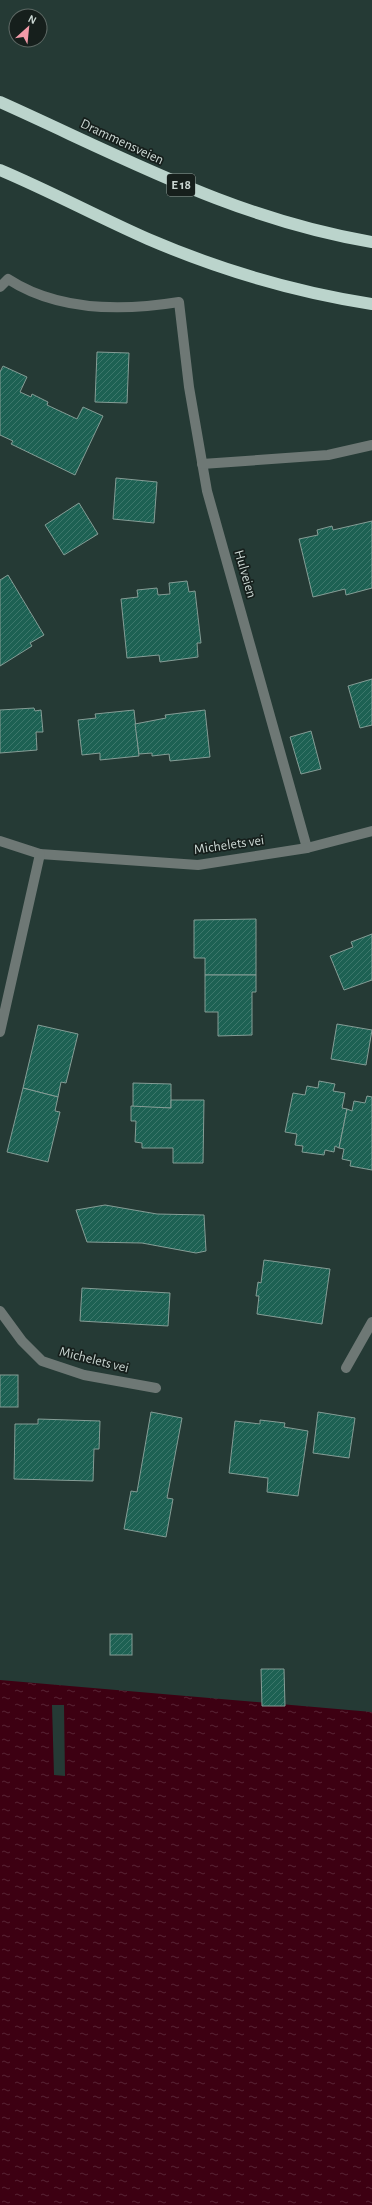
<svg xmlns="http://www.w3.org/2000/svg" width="372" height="2205" font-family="'Alegreya Sans',sans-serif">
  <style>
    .water { fill: url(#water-ripples) }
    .pier { fill: #253a35 }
    .building { fill: url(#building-hatch); stroke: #859d96 }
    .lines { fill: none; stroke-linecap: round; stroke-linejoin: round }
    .minor { stroke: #6e7875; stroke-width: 10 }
    .highway { stroke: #bbd4cc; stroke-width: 12 }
    .labels { text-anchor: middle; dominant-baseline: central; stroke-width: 3.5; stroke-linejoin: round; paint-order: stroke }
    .shield { fill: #161f1c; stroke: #95a09c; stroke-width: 1 }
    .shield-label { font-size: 13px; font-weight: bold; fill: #cbd7d3 }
    .street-label { font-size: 14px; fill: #cbd7d3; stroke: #161f1c }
  </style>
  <defs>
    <pattern id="water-ripples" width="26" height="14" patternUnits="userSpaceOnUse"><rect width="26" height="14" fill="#3d0012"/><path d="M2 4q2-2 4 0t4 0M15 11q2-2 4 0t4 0" fill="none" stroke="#582434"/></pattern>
    <pattern id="building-hatch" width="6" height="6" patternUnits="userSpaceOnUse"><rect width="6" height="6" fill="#1d6153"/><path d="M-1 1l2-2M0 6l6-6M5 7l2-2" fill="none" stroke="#3c776b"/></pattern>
  </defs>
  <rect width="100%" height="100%" fill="#253a35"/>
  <path class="water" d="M0 1680 372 1712V2205H0Z"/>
  <path class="pier" d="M52 1705H64L65 1776 54 1775Z"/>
  <g class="building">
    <path d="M97 352 129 353 127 403 95 402Z"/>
    <path d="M3 366 27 377 20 392 31 397 32 394 48 402 47 405 77 419 83 407 103 416 75 475 11 444 13 441 0 435V372Z"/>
    <path d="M116 478 157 482 154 523 113 519Z"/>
    <path d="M79 503 98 534 64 555 45 525Z"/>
    <path d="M372 521V588L346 595 345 589 313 597 299 539 318 535 317 530 332 526 333 530Z"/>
    <path d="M8 575 44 635 30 643 32 646 0 666V580Z"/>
    <path d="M187 581 189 592 195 591 201 643H197L198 657 160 662 159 655 127 658 121 599 138 597 137 590 157 588 158 595 170 594 169 583Z"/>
    <path d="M372 679V725L360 728 348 686Z"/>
    <path d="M34 708 35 711 41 710 43 732H36L37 750 0 753V710Z"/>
    <path d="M134 710 139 756 100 760V753L82 755 78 720 96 718 95 714Z"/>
    <path d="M205 710 210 757 170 761 169 754 152 756V753L139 754 135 724 166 718 165 715Z"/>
    <path d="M311 731 321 769 301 774 290 737Z"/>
    <path d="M256 919V975H205V958H194V920Z"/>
    <path d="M372 934V980L344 990 330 956 353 947 351 942Z"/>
    <path d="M205 975H256V992H252V1035L218 1036V1012H205Z"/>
    <path d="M337 1024 372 1030 366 1065 331 1059Z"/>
    <path d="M38 1025 78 1034 66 1083 61 1082 58 1097 23 1088Z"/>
    <path d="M319 1081 335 1084 333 1091 345 1093 342 1108 347 1109 339 1148 335 1146 334 1152 325 1150 324 1155 302 1152 303 1146 295 1145 297 1134 285 1132 293 1093 305 1095 307 1086 318 1088Z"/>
    <path d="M133 1083 171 1084V1108L133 1107Z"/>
    <path d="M23 1088 58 1097 55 1111 60 1112 48 1162 7 1152Z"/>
    <path d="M367 1096 372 1097V1170L350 1166 351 1161 342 1159 344 1149 339 1148 347 1109 352 1111 354 1101 365 1103Z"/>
    <path d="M171 1100H204L203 1163H173V1148H142V1143L135 1142 136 1121H131V1106L171 1108Z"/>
    <path d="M105 1205 157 1214 204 1215 206 1251 196 1253 142 1243 87 1242 76 1210Z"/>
    <path d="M264 1260 330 1269 322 1324 257 1314 259 1296H256L258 1282 261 1283Z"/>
    <path d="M82 1288 170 1293 168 1326 80 1321Z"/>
    <rect x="0" y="1375" width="18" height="32"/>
    <path d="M151 1412 182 1418 167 1498 173 1499 166 1537 124 1529 131 1491 137 1492Z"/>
    <path d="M318 1412 355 1418 349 1458 313 1453Z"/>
    <path d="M38 1419 100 1421 99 1449H94L93 1481 14 1479 15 1424H38Z"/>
    <path d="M260 1420 285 1423 284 1427 308 1431 298 1496 267 1492 268 1478 229 1473 235 1421 260 1424Z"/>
    <rect x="110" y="1634" width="22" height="21"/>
    <path d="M261 1669H284L285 1706H262Z"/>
  </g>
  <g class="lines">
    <g class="minor">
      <path d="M0 287 8 279C57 311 123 311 179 302L189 387 207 491 307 848"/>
      <path d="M202 464 328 455 372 445"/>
      <path d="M0 841 40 854 198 865 307 848 372 831"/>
      <path d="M0 1032 40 854"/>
      <path d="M0 1311 22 1341 42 1361 84 1375 156 1388"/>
      <path d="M346 1368 372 1322"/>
    </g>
    <g class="highway">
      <path d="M0 102C125 158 235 219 372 242"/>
      <path d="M0 170C50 191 98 217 148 239 220 270 295 292 372 304"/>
    </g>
  </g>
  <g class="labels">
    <rect class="shield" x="167" y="174" width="28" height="22" rx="3"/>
    <g class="shield-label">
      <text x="181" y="185">E 18</text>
    </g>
    <g class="street-label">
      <text transform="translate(122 142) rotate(25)">Drammensveien</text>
      <text transform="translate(245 574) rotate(74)">Hulveien</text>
      <text transform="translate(229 845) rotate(-8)">Michelets vei</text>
      <text transform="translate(94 1360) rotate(14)">Michelets vei</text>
    </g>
  </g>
  <g transform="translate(28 28) rotate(27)"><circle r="19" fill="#161f1c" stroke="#5e6965"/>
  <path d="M0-3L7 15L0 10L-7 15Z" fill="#f39aa8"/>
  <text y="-6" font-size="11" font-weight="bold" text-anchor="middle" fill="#cbd7d3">N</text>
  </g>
</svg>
